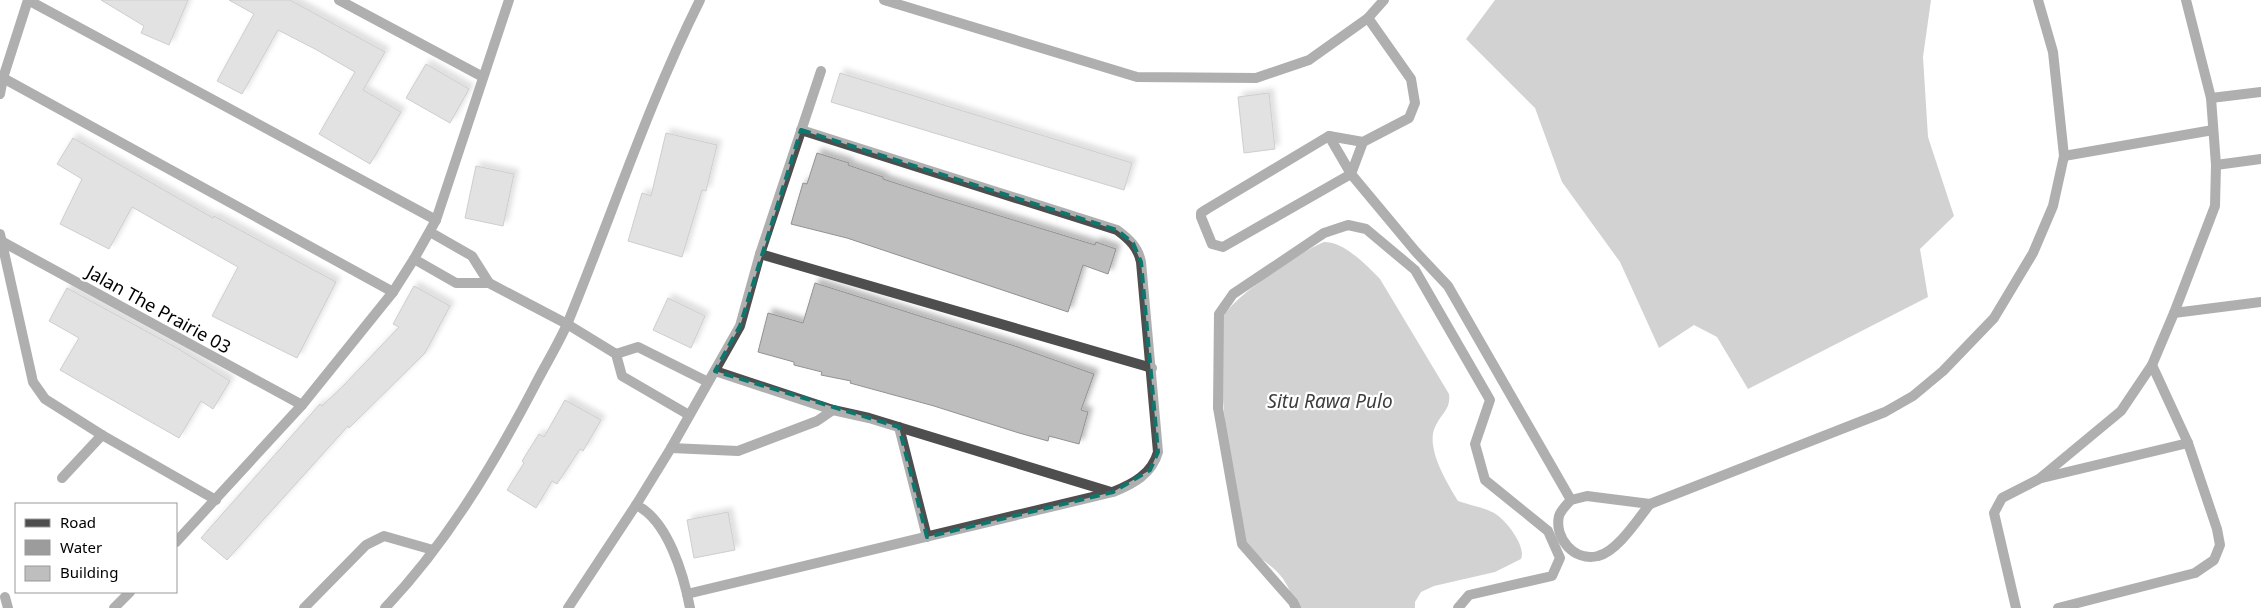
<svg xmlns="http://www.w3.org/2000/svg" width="2261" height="608" font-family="'Noto Sans',sans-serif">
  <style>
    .water { fill: #9c9c9c }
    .building { fill: #bebebe; stroke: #929292; filter: url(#shadow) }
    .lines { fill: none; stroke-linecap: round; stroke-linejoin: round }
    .service { stroke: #4e4e4e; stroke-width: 10 }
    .minor { stroke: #4e4e4e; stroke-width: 10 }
    .marked { fill: none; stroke: #0f766e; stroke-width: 4; stroke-dasharray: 10 6; stroke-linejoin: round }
    .labels { text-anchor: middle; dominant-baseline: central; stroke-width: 4.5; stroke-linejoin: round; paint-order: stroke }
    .street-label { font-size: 18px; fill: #000; stroke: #fff }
    .water-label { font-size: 19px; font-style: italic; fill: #3d3d3d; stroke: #fff }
  </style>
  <defs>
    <filter id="shadow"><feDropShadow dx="4.5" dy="-4.5" stdDeviation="2.5" flood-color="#0004"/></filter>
  </defs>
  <rect width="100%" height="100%" fill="#fff"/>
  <g class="water">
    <path d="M1495 0H1931L1923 57 1928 137 1954 216 1920 249 1928 297 1748 389 1717 337 1694 325 1659 348 1620 262 1562 182 1535 108 1466 39Z"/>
    <path d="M1324 242C1345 242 1366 265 1380 279L1449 394C1451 409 1442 413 1436 425 1424 446 1447 483 1458 501 1469 505 1482 507 1492 512 1504 517 1527 546 1521 559L1495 572 1434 586 1421 592 1415 602V608H1298C1292 597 1288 584 1280 575 1270 562 1251 556 1245 541 1233 511 1212 341 1224 316 1233 297 1303 250 1324 242Z"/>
  </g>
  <g class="building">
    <path d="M101 0H188L169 45 141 33 144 26Z"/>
    <path d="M229 0H290L385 52 363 90 401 112 370 164 319 134 355 72 315 49 278 30 242 94 217 81 254 14Z"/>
    <path d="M426 64 469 89 450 123 406 98Z"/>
    <path d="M840 73 1132 163 1124 190 831 102Z"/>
    <path d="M1269 93 1275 149 1244 153 1238 97Z"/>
    <path d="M666 133 717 145 706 191 702 190 682 257 628 241 642 193 651 196Z"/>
    <path d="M73 138 213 218 214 216 336 282 297 358 212 316 238 267 132 207 109 249 60 224 82 179 57 164Z"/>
    <path d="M817 153 849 163 848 165 883 177V179L935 196 1095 245 1096 242 1116 249 1108 274 1083 265 1068 312 847 238 791 224 803 183 807 184Z"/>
    <path d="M476 166 514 174 503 226 465 218Z"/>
    <path d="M815 283 1015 346 1094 374 1081 410 1088 412 1079 444 1049 436 1048 441 1019 433 934 406 850 383 851 381 821 375 822 372 794 365V362L758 352 768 313 803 323Z"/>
    <path d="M414 286 450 306 425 353 349 428 348 426 227 560 201 538 320 404 322 406 344 385 399 327 393 324Z"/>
    <path d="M67 288 177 348 230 381 213 409 201 401 179 438 60 370 79 338 49 321Z"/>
    <path d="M668 298 705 316 691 348 653 330Z"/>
    <path d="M565 400 601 420 583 451 580 449 557 484 552 481 536 508 507 490 524 463 522 461 539 434 544 437Z"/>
    <path d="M728 512 735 550 694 558 687 520Z"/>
  </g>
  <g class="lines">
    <g class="service">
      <path d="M1329 136 1351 174 1416 252 1448 286 1571 500"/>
      <path d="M1363 142 1351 174 1223 247 1212 244 1201 217V213L1207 209 1329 136 1363 142 1409 118 1415 103 1411 79 1368 18"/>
      <path d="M304 608 366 545 384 536 433 550"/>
      <path d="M1296 608 1293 602 1242 544 1218 408 1219 314 1233 294 1324 233 1348 225 1366 229 1415 270 1490 400 1475 444 1485 480 1548 531 1560 558 1552 576 1469 595 1458 608"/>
    </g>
    <g class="minor">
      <path d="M28 0 436 220"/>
      <path d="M339 0 483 77"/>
      <path d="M884 0 1137 77 1256 78 1309 60 1368 18 1384 0"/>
      <path d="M3 78 393 292"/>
      <path d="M0 94 3 78 28 0"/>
      <path d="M2211 98 2261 92"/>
      <path d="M2064 156 2213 130"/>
      <path d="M2216 165 2261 159"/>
      <path d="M430 232 472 256 489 283"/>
      <path d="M0 234 33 382 45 399 102 435 216 500"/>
      <path d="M1 241 302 405"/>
      <path d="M760 254 1152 368"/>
      <path d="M414 259 456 283H489L567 324 616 354 622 376 689 415"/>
      <path d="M2174 313 2261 302"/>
      <path d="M616 354 638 347 708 382"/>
      <path d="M715 371 833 410 869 418 1111 492"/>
      <path d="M899 427 927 537"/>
      <path d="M671 448 738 451 817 421 833 410"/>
      <path d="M62 478 102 435"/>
      <path d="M2042 478 2188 443"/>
      <path d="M1587 496 1650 504C1638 519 1617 552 1598 556 1574 562 1554 538 1559 516 1561 510 1567 504 1571 500Z"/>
      <path d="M1650 504 1885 412 1913 396 1943 371 1994 318 2033 253 2053 206 2064 156 2053 52 2038 0"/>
      <path d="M636 505C668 520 684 576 690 608"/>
      <path d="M176 542 302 405 393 292 414 259 436 220 509 0"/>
      <path d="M687 594 1113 492C1133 484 1152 474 1158 452L1141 262C1138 247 1129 239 1117 230L801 130"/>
      <path d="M5 597 8 608"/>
      <path d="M114 608 130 592"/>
      <path d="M385 608C446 544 492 467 533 389 544 367 558 345 568 322 612 215 648 104 700 0"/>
      <path d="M568 608 636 505 671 448 740 326 760 254 821 71"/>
      <path d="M2016 608 1994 513 2002 498 2039 479 2121 411 2152 365 2174 313 2215 206 2216 165 2211 98 2186 0"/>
      <path d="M2058 608 2195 573 2214 560 2220 545 2217 529 2188 443 2152 365"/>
    </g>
  </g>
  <path d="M0 0H2261V608H0ZM801 130 1117 230 1133 243 1141 262 1158 452 1150 470 1113 492 927 537 899 427 715 371 740 326Z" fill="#fff" fill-opacity=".55" fill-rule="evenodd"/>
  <path class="marked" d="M801 130 1117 230 1133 243 1141 262 1158 452 1150 470 1113 492 927 537 899 427 715 371 740 326Z"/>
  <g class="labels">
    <g class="street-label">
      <text transform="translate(159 309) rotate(29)">Jalan The Prairie 03</text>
    </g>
    <g class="water-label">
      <text x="1330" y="401">Situ Rawa Pulo</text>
    </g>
  </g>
  <rect x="15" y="503" width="162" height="90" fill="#ffffff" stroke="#999999"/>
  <rect x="25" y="519" width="25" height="8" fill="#4e4e4e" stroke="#999999"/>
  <text x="60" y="528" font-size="15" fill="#000000">Road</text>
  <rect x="25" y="540" width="25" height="15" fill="#9c9c9c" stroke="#999999"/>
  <text x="60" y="553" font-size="15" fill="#000000">Water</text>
  <rect x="25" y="566" width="25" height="15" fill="#bebebe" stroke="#999999"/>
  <text x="60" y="578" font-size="15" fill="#000000">Building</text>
</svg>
